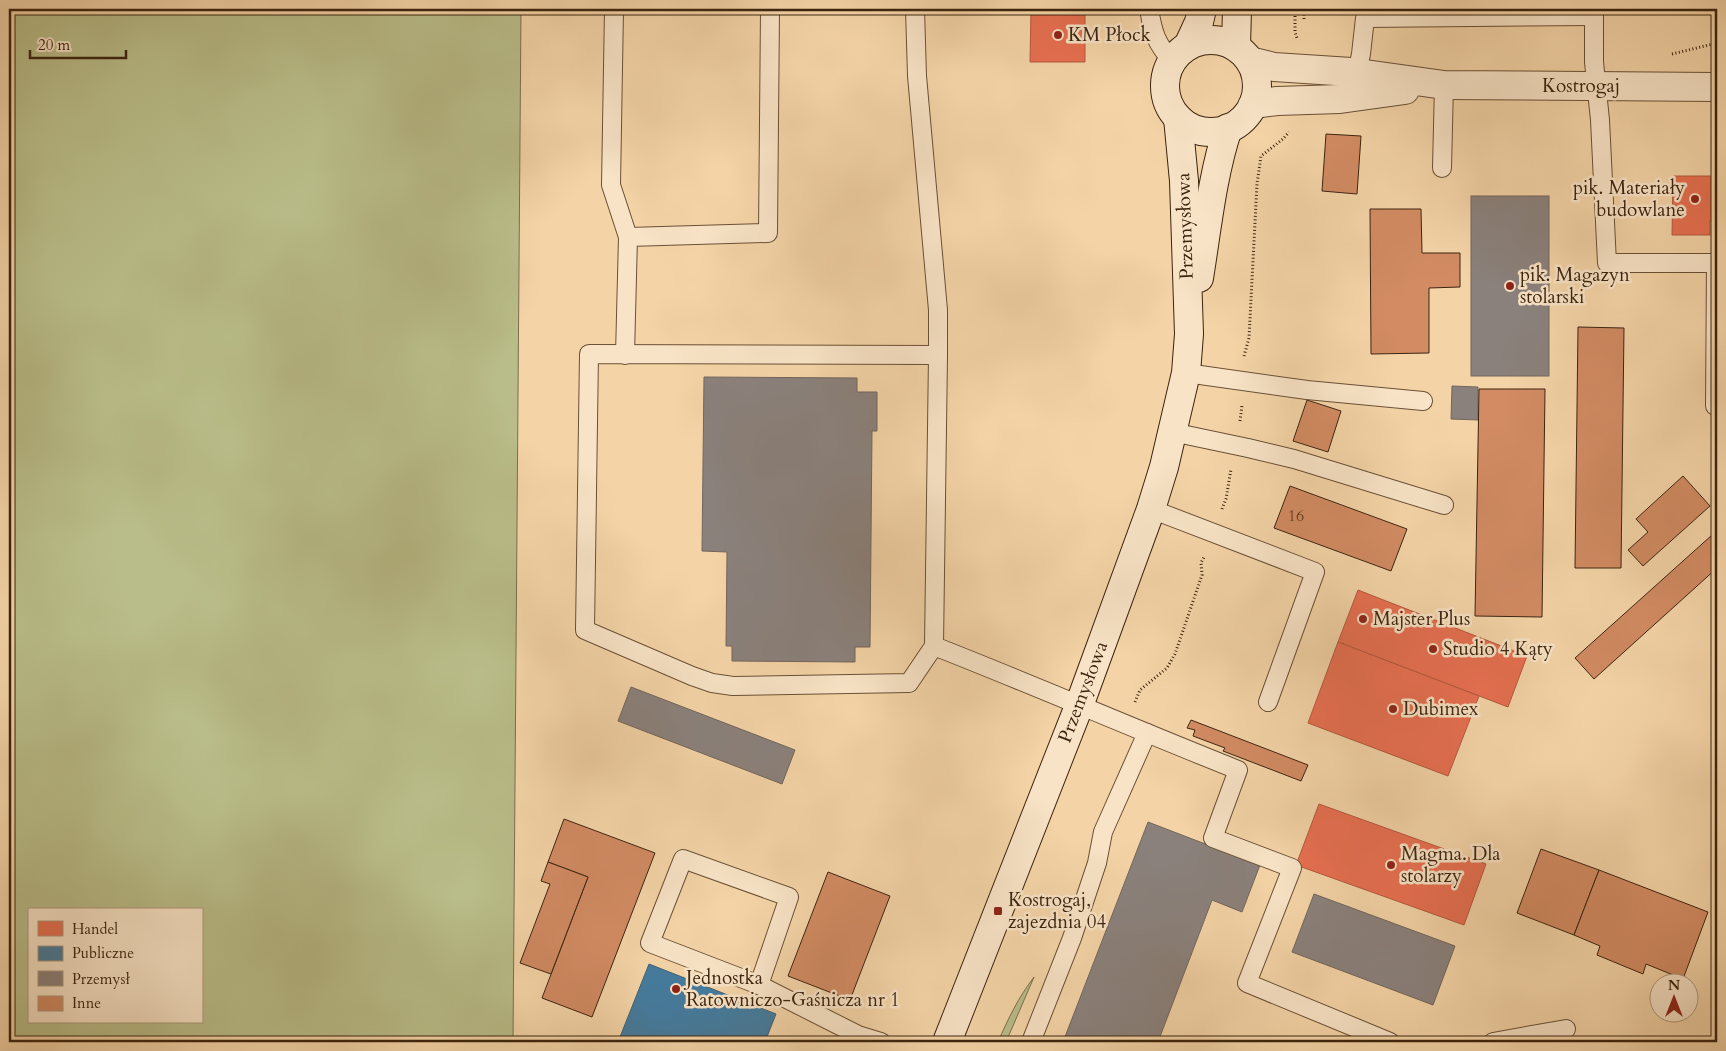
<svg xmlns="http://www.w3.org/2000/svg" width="1726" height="1051" font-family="Cardo,serif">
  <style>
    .green { fill: #b9bd89; stroke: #7a704c; fill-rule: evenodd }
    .shops { fill: #e76f51; stroke: #b4583d }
    .public { fill: #457b9d; stroke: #426172 }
    .industry { fill: #8a817c; stroke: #73655b }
    .building { fill: #d28b63; stroke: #3c240f }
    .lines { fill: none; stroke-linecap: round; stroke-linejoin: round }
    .lane-casing { stroke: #6a5035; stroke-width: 20 }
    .street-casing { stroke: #6a5035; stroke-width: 30 }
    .secondary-casing { stroke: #3c240f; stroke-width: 30 }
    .path { stroke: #3c240f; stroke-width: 3; stroke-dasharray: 1 2.5; stroke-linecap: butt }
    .lane { stroke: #f8e3c6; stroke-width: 18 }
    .street { stroke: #f8e3c6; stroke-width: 28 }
    .secondary { stroke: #f8e3c6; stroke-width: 28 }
    .poi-dot { fill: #8f2418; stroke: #f8e3c6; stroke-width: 2 }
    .labels { text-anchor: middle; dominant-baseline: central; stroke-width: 5; stroke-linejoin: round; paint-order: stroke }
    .number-label { font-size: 16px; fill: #623e24 }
    .poi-label { font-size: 19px; fill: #3c240f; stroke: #f8e3c6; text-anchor: start }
    .street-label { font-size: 19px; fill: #3c240f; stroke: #f8e3c6 }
  </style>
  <rect width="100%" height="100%" fill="#f4d4a7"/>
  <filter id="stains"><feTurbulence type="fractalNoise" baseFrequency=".004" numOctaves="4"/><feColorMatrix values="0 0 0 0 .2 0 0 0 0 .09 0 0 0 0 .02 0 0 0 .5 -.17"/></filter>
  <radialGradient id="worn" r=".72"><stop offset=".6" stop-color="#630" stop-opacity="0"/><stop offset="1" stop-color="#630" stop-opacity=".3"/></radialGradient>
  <g class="green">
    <path d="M9 9H521L513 1042H9ZM29 910H201V1022H29Z"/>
    <path d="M1034 977 1006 1042H998C1008 1019 1018 998 1034 977Z"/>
  </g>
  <g class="shops">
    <path d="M1031 9H1085V62H1030Z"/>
    <path d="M1673 176H1717V221H1710V235H1672Z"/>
    <path d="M1358 590 1527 656 1508 707 1338 642Z"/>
    <path d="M1338 642 1479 696 1448 776 1308 723Z"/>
    <path d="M1319 804 1486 864 1464 925 1296 865Z"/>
  </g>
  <path class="public" d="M649 964 776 1014 765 1042H618Z"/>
  <g class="industry">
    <rect x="1471" y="196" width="78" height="180"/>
    <path d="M704 377 857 378V392H877V431H872L870 647H855V662L732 661V646H726L727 552 702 551Z"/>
    <path d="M1452 386 1478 387V420L1451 419Z"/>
    <path d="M631 687 795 750 782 784 618 721Z"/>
    <path d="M1148 822 1260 865 1242 912 1212 900 1158 1042H1063Z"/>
    <path d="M1314 894 1455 946 1433 1005 1292 952Z"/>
  </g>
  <g class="building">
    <path d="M1326 134 1361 136 1357 194 1322 191Z"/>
    <path d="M1370 209H1421L1422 253H1460V287L1429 288V353L1371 354Z"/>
    <path d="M1578 327 1624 328 1621 568H1575Z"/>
    <path d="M1479 389H1545L1542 617 1475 616Z"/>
    <path d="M1307 400 1341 411 1328 452 1293 441Z"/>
    <path d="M1683 476 1710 506 1643 566 1628 550 1648 532 1636 519Z"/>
    <path d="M1290 486 1407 529 1391 571 1274 528Z"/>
    <path d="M1712 535 1717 540V568L1594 679 1575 658Z"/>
    <path d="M1191 720 1308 765 1301 781 1223 751 1225 748 1193 736 1195 730 1187 728Z"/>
    <path d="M564 819 655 853 592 1017 542 998 588 877 548 862Z"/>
    <path d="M1541 849 1599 870 1574 935 1517 913Z"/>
    <path d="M548 862 588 877 551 974 520 963 550 884 541 881Z"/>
    <path d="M1599 870 1708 912 1683 979 1646 964 1643 974 1597 955 1600 946 1574 935Z"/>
    <path d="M828 872 890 896 850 1000 788 976Z"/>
  </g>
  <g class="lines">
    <defs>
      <g id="lane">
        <path d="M614 9 611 185 628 237"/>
        <path d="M915 9 917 76 938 310V355"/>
        <path d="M1149 9C1153 33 1156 43 1172 61"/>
        <path d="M1594 9V62L1600 120 1607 263H1716L1715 406"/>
        <path d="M1357 73 1361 54 1365 18 1594 16"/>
        <path d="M1442 168 1444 85"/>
        <path d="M625 355 628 237 768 233 770 9"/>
        <path d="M1186 373 1307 390 1423 401"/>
        <path d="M1172 432 1248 448 1294 459 1444 505"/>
        <path d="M1151 509 1315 572 1268 702"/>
        <path d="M934 646 938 355 589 354 585 630 692 676 712 683 733 686 909 683 934 646C1036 686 1137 730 1238 770L1213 838 1292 868 1247 983 1390 1042"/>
        <path d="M759 985 789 897 683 859 650 943 759 985 858 1035 881 1042"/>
        <path d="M1031 1042 1072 938 1097 863 1103 832 1147 733"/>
        <path d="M1493 1042 1566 1029"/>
      </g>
      <g id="street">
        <path d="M1250 61 1274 67 1351 72 1444 85 1717 87"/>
        <path d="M1253 104 1277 101 1340 99 1405 90"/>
      </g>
      <g id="secondary">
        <circle cx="1211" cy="86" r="46"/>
        <path d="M1188 46 1199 22 1202 9"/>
        <path d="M1236 47 1237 9"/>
        <path d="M1199 278C1207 229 1212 176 1228 128"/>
        <path d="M947 1042 1079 706 1151 509 1164 467 1186 373 1189 334 1184 181 1178 118"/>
      </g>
    </defs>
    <use href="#lane" class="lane-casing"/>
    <use href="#street" class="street-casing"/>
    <use href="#secondary" class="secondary-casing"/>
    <g class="path">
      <path d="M1295 9V32L1297 38"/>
      <path d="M1304 19V9"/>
      <path d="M1672 54 1717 43"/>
      <path d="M1244 356 1249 338 1257 184 1261 156 1283 139 1289 132"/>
      <path d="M1240 421 1242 405"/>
      <path d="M1222 509 1226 499 1231 469"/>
      <path d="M1135 702 1140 690 1167 668 1175 654 1202 575 1201 563 1204 557"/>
    </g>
    <use href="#lane" class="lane"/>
    <use href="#street" class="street"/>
    <use href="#secondary" class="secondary"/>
  </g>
  <g class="poi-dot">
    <circle cx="1058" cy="35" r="5"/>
    <circle cx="1695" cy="199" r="5"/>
    <circle cx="1510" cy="286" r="5"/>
    <circle cx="1363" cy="619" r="5"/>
    <circle cx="1433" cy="649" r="5"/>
    <circle cx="1393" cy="709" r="5"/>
    <circle cx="1391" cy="865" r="5"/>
    <rect x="993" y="906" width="10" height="10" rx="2.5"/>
    <circle cx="676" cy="989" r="5"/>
  </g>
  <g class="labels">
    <g class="number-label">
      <text x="1296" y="516">16</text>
    </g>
    <g class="poi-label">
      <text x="1068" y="35">KM Płock</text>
      <text x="1685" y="188" text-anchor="end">pik. Materiały<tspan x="1685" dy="22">budowlane</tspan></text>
      <text x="1520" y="275">pik. Magazyn<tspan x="1520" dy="22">stolarski</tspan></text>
      <text x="1373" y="619">Majster Plus</text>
      <text x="1443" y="649">Studio 4 Kąty</text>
      <text x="1403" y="709">Dubimex</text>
      <text x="1401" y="854">Magma. Dla<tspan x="1401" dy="22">stolarzy</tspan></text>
      <text x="1008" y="900">Kostrogaj,<tspan x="1008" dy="22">zajezdnia 04</tspan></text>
      <text x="686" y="978">Jednostka<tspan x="686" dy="22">Ratowniczo-Gaśnicza nr 1</tspan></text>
    </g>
    <g class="street-label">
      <text x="1581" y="86">Kostrogaj</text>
      <text transform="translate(1185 226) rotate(-92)">Przemysłowa</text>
      <text transform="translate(1083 692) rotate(-69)">Przemysłowa</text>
    </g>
  </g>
  <rect width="1726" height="1051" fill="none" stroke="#f4d4a7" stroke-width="30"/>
  <rect x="10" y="10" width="1706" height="1031" fill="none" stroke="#3c240f" stroke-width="2.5"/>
  <rect x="15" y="15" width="1696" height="1021" fill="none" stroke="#3c240f"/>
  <rect x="28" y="908" width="175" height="115" fill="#f8e3c6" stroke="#ad977d"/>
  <rect x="38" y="921" width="25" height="15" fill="#e76f51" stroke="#ad977d"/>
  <text x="72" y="934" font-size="15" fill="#3c240f">Handel</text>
  <rect x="38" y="946" width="25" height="15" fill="#457b9d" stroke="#ad977d"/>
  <text x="72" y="958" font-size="15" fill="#3c240f">Publiczne</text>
  <rect x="38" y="971" width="25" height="15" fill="#8a817c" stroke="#ad977d"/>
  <text x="72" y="984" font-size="15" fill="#3c240f">Przemysł</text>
  <rect x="38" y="996" width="25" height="15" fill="#d28b63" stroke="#ad977d"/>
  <text x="72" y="1008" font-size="15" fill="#3c240f">Inne</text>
  <g transform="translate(1674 998)"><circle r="24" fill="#f8e3c6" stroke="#ad977d"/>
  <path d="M0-4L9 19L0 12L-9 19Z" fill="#8f2418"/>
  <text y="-8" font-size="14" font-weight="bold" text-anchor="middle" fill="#3c240f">N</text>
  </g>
  <path d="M30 50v8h96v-8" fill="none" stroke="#3c240f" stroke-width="2.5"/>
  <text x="38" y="50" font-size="15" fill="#3c240f" stroke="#f8e3c6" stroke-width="4" paint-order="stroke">20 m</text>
  <rect width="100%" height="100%" filter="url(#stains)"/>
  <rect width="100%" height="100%" fill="url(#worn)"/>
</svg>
